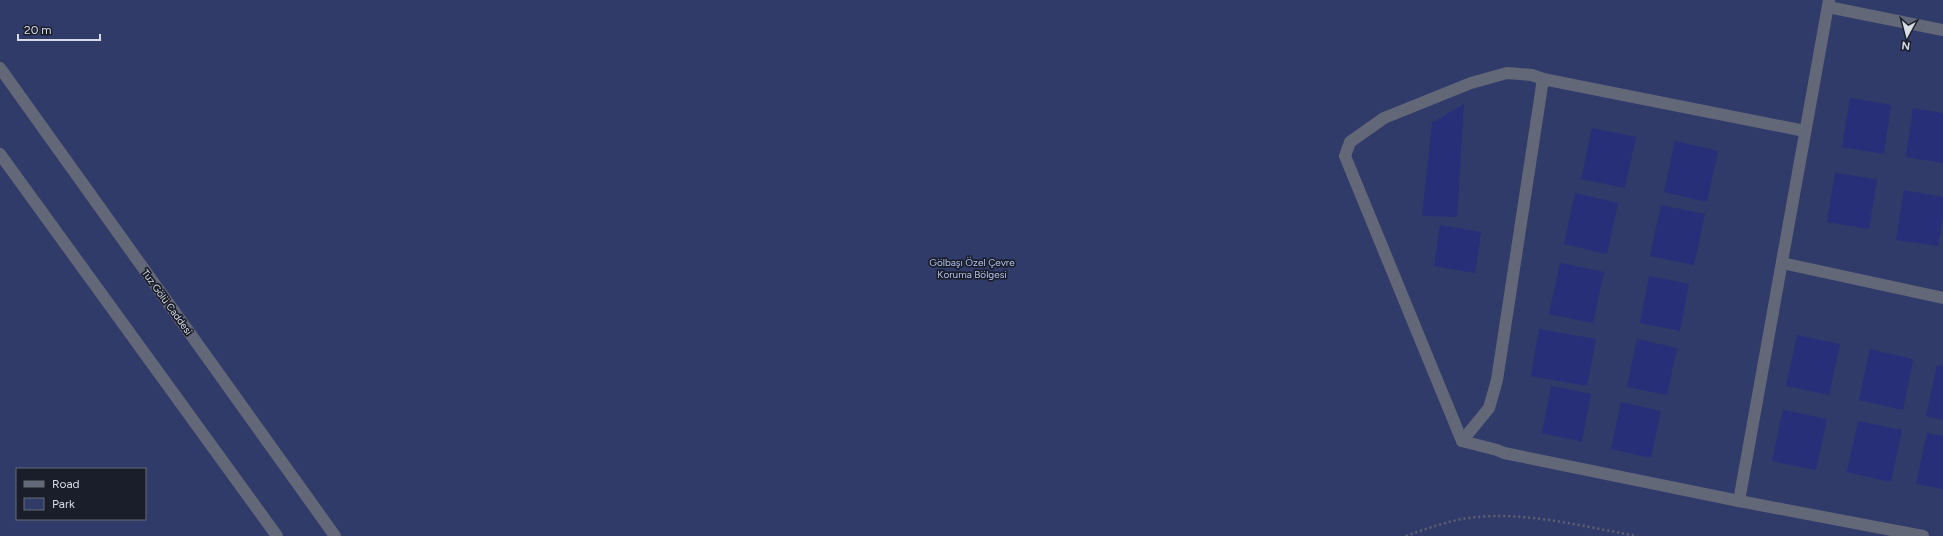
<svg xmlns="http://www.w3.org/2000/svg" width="1943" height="536" font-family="Figtree,sans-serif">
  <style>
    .green { fill: #313b6a; fill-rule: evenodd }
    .building { fill: #262f78 }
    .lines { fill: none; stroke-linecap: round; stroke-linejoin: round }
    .path { stroke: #5f6270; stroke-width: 2.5; stroke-dasharray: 2 3; stroke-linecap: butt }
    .minor { stroke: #636878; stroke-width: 12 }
    .labels { text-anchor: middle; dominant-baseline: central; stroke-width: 3.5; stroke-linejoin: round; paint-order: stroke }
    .park-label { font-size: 10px; fill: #b6c2ed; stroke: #1a1e2b }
    .street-label { font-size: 10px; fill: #d8dbe4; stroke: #1a1e2b }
  </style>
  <rect width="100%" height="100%" fill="#232736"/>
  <path class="green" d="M0 0H1943V536H0ZM17 469H145V519H17Z"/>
  <g class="building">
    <path d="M1850 98 1891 105 1884 154 1842 147Z"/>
    <path d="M1464 104 1457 217 1422 216 1432 123Z"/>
    <path d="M1913 108 1943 113V163L1906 157Z"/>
    <path d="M1592 128 1636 137 1625 188 1581 179Z"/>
    <path d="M1675 141 1718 151 1707 202 1664 192Z"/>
    <path d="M1835 173 1877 179 1869 229 1827 222Z"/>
    <path d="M1904 190 1943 197V216L1938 246 1896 240Z"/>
    <path d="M1575 193 1618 203 1607 254 1564 244Z"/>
    <path d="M1661 205 1705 214 1694 265 1650 256Z"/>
    <path d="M1440 225 1481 232 1475 273 1434 266Z"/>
    <path d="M1560 263 1604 272 1593 323 1549 314Z"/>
    <path d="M1649 276 1689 284 1680 331 1640 323Z"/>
    <path d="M1539 329 1596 339 1587 386 1531 376Z"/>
    <path d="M1797 335 1840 344 1829 395 1786 386Z"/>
    <path d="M1637 339 1677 348 1667 395 1627 387Z"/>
    <path d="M1870 349 1913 359 1903 410 1859 400Z"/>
    <path d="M1937 365 1943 366V420L1926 416Z"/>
    <path d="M1551 386 1591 394 1582 442 1542 433Z"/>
    <path d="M1621 402 1661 411 1651 458 1611 449Z"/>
    <path d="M1783 410 1827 419 1816 470 1772 461Z"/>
    <path d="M1858 421 1902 430 1891 482 1847 472Z"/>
    <path d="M1927 433 1943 436V489L1916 484Z"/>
  </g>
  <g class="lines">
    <path class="path" d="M1406 536C1428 528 1453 519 1477 517 1530 512 1585 527 1637 536"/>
    <g class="minor">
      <path d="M1828 7 1943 30"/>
      <path d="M0 68 335 536"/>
      <path d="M1805 131 1543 79 1532 75 1507 73 1471 83 1384 118 1350 142 1345 156 1462 441 1497 450 1504 453 1739 501 1923 536"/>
      <path d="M0 154 277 536"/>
      <path d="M1782 263 1943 298"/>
      <path d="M1462 441 1489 408 1497 380 1543 79"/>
      <path d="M1739 501 1829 0"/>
    </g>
  </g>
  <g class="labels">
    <g class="park-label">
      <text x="972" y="262">Gölbaşı Özel Çevre<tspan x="972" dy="12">Koruma Bölgesi</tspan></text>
    </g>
    <g class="street-label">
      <text transform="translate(167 302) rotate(54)">Tuz Gölü Caddesi</text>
    </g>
  </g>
  <rect x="16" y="468" width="130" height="52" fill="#1a1e2b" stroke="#666a75"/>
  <rect x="24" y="481" width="20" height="6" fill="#636878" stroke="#666a75"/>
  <text x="52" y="488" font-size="12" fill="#d8dbe4">Road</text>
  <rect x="24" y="498" width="20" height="12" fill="#313b6a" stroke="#666a75"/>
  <text x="52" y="508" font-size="12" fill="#d8dbe4">Park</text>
  <g transform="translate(1907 36) rotate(187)" stroke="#1a1e2b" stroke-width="3" paint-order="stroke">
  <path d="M0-3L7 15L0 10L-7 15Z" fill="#d8dbe4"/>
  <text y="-6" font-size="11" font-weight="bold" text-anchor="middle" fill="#d8dbe4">N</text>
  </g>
  <path d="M18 34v6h82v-6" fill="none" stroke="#d8dbe4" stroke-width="2"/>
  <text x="24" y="34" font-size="12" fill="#d8dbe4" stroke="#1a1e2b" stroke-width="3" paint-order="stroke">20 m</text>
</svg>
